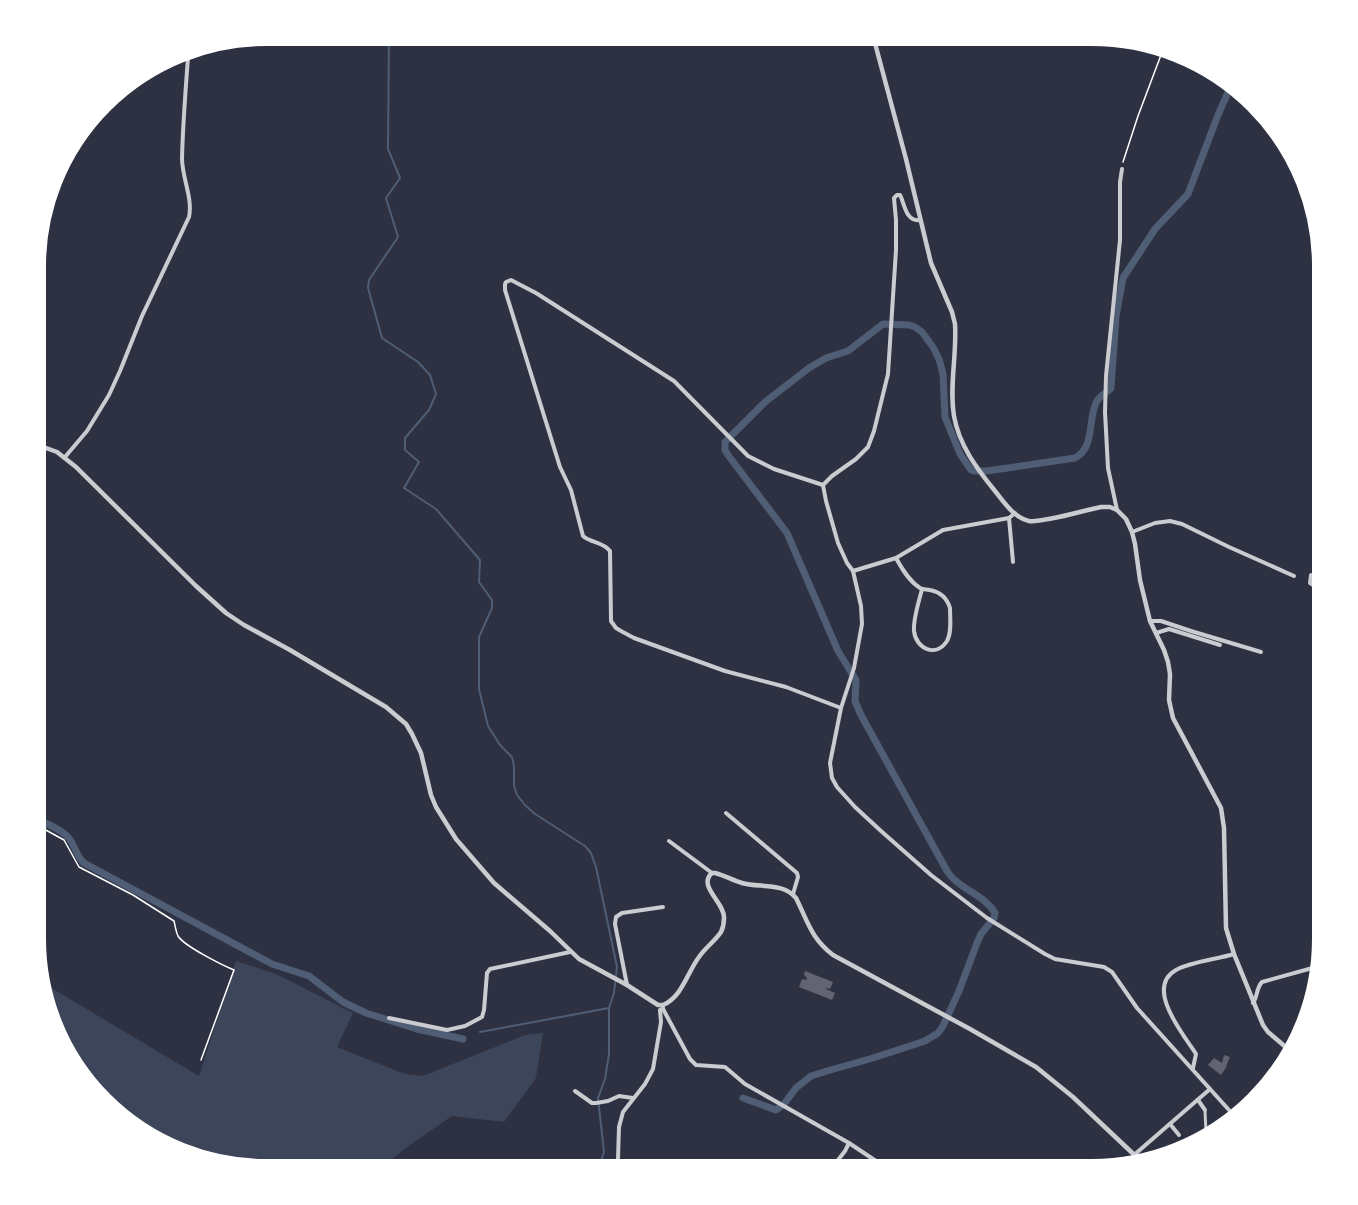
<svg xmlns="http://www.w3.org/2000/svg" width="1358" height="1205" font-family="Mulish,sans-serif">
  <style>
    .green { fill: #3c4559 }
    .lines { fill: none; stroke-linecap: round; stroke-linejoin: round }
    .stream { stroke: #4f5d75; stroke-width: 2 }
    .canal { stroke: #4f5d75; stroke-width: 7 }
    .building { fill: #626471 }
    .path { stroke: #fff; stroke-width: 1.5 }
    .pedestrian { stroke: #caccd0; stroke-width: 3 }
    .minor { stroke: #caccd0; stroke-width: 4 }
    .tertiary { stroke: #caccd0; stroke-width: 4.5 }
    .rim { fill: none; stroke: #fff; stroke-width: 8 }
  </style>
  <rect width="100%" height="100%" fill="#2d3142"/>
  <path class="green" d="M236 961 276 974 353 1013 337 1047 405 1074 423 1076 525 1035 543 1033 536 1078 504 1122 452 1116 410 1145 375 1172 371 1173H266L163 1149 90 1094 49 1028 38 980 199 1076Z"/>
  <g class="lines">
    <g class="stream">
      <path d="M389 32 388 149 400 178 386 198 398 237 369 280 368 288 382 338 418 362 430 375 436 394 429 410 405 438V450L419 462 404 488 436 509 480 560 479 582 492 600V608L479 637V689L488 726 500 745 512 757 514 766V786L517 795 525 805 535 814 585 846 591 853 596 867 617 967 614 993 609 1008V1054L605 1079 598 1098 604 1152 597 1173"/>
      <path d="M480 1032 609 1008"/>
    </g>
    <g class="canal">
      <path d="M33 817C44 823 60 828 68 837 75 845 76 856 84 863L272 964 309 976 343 1002 366 1013 417 1029 463 1039"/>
      <path d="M743 1098 776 1110 784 1104 796 1088 811 1076 827 1071 873 1058 925 1041 938 1033 943 1026 959 991 977 943 981 934 994 918 995 913C984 894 958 889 947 871L861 715 855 701 856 680 838 651 787 533 728 455 725 450V442L765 402 809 368 826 358 848 351 883 324 909 325 915 327 922 332 933 347 939 359 943 374 945 417 960 454 971 470 974 471H987L1075 458C1096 447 1087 418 1097 401 1100 395 1107 393 1111 388L1116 316 1123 278 1155 229 1188 194 1218 115 1229 90 1233 84"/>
    </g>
  </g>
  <g class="building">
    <path d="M805 971 833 982 830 989 827 988 826 989 835 993 832 1000 799 987 802 979 806 980 807 978 804 975Z"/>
    <path d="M1224 1055 1230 1057 1226 1066H1227L1221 1075 1208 1065 1214 1058 1222 1063Z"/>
  </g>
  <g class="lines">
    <g class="path">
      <path d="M1123 162 1138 116 1164 47"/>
      <path d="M33 823 64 840 79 867 133 895 174 921C175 925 176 932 178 936 184 946 222 965 234 970L201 1060"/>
    </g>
    <g class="pedestrian">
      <path d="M1205 1111 1206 1133"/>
      <path d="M1207 1132 1215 1124 1222 1128"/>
    </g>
    <g class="minor">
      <path d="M65 457 87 431 109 395 120 371 142 316 189 217C193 198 182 178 182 158 183 120 186 83 189 45"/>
      <path d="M823 485 832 476 856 459 868 447 874 431 888 374 896 250V220L894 198 897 195H900L901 197C905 207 907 222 920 220"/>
      <path d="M1117 510 1108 468 1105 412 1106 376 1120 240V182L1122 169"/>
      <path d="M1009 518 1013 562"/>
      <path d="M1132 532 1155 523 1170 521 1182 524 1229 547 1294 576"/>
      <path d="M896 558C902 569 909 581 920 588 924 590 926 589 930 590 940 592 947 598 950 608 950 618 952 632 947 641 936 658 916 649 914 631 913 619 919 601 922 589"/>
      <path d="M853 571 896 558 943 530 1009 518 1015 513"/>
      <path d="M1311 575 1310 583 1326 593"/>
      <path d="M1150 621H1161L1191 631 1261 652"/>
      <path d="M1156 633 1169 629 1220 645"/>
      <path d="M841 708 786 687 725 671 634 638 621 631 616 628 611 621 610 551C603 542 591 543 583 536L571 490 560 467 505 290V284L506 282 511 280 536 293 674 381 748 456 774 469 823 485 826 501 838 543 847 563 853 571 861 606 862 624 854 668 841 708 830 763 832 778 837 787 855 807 881 831 931 875 987 918 1045 954 1055 959 1104 967 1112 972 1137 1008 1238 1120"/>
      <path d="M726 813 797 873 798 877 793 894"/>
      <path d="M669 841 712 873"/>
      <path d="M1323 955 1321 927 1326 921"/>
      <path d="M627 985 615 924 616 917 622 913 663 907"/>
      <path d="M1253 1003C1258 996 1256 988 1262 982L1316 967 1321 962"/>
      <path d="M663 1009 690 1059 696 1065 725 1067 745 1084 849 1143 882 1165 890 1173"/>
      <path d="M389 1018 447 1030 465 1026 482 1017 484 1010 487 973 490 969 570 952"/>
      <path d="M1193 1068 1196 1054C1184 1035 1144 988 1176 970 1189 962 1218 959 1234 954"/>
      <path d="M575 1091 592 1103H596L608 1101 619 1096 633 1098"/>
      <path d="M1198 1100 1205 1110"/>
      <path d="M1170 1124 1179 1135"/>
      <path d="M1222 1128 1235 1117"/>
      <path d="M1134 1155 1210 1089"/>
      <path d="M1181 1156 1207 1132 1211 1137"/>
      <path d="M1158 1161 1166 1154 1178 1156"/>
      <path d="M614 1173 618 1159 619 1127 623 1112 645 1084 653 1069 661 1022 660 1010"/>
      <path d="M828 1173 845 1151 849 1143"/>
    </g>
    <g class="tertiary">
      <path d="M872 32 906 159 931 263 952 312 955 324C957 355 949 386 954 416 959 445 977 469 995 491 1004 502 1014 518 1029 521 1043 523 1085 510 1101 507H1110L1117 510 1126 519 1132 532 1135 544 1140 580 1150 621 1164 650 1168 662 1170 674 1169 700 1173 718 1221 808 1224 828 1226 928 1234 954 1263 1025 1268 1032 1294 1054"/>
      <path d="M35 444 57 452 76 467 196 586 226 613 244 625 290 650 386 707 406 724 412 734 421 753 431 795 436 807 456 839 494 883 550 931 579 959 627 985 658 1005H662L663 1009"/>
      <path d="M663 1005C682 997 687 973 699 957 705 948 715 941 721 932 723 928 724 923 724 918 725 903 697 886 712 873H715C724 875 732 880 742 883 759 888 783 882 796 898 808 922 811 938 833 955L970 1029 1036 1067 1073 1097 1144 1164"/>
    </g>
  </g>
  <path d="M0 0H1358V1205H0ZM266 42H1092A224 224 0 0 1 1316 266V939A224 224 0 0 1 1092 1163H266A224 224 0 0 1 42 939V266A224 224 0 0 1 266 42Z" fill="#fff" fill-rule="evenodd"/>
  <path class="rim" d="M266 42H1092A224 224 0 0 1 1316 266V939A224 224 0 0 1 1092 1163H266A224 224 0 0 1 42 939V266A224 224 0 0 1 266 42Z"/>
</svg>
